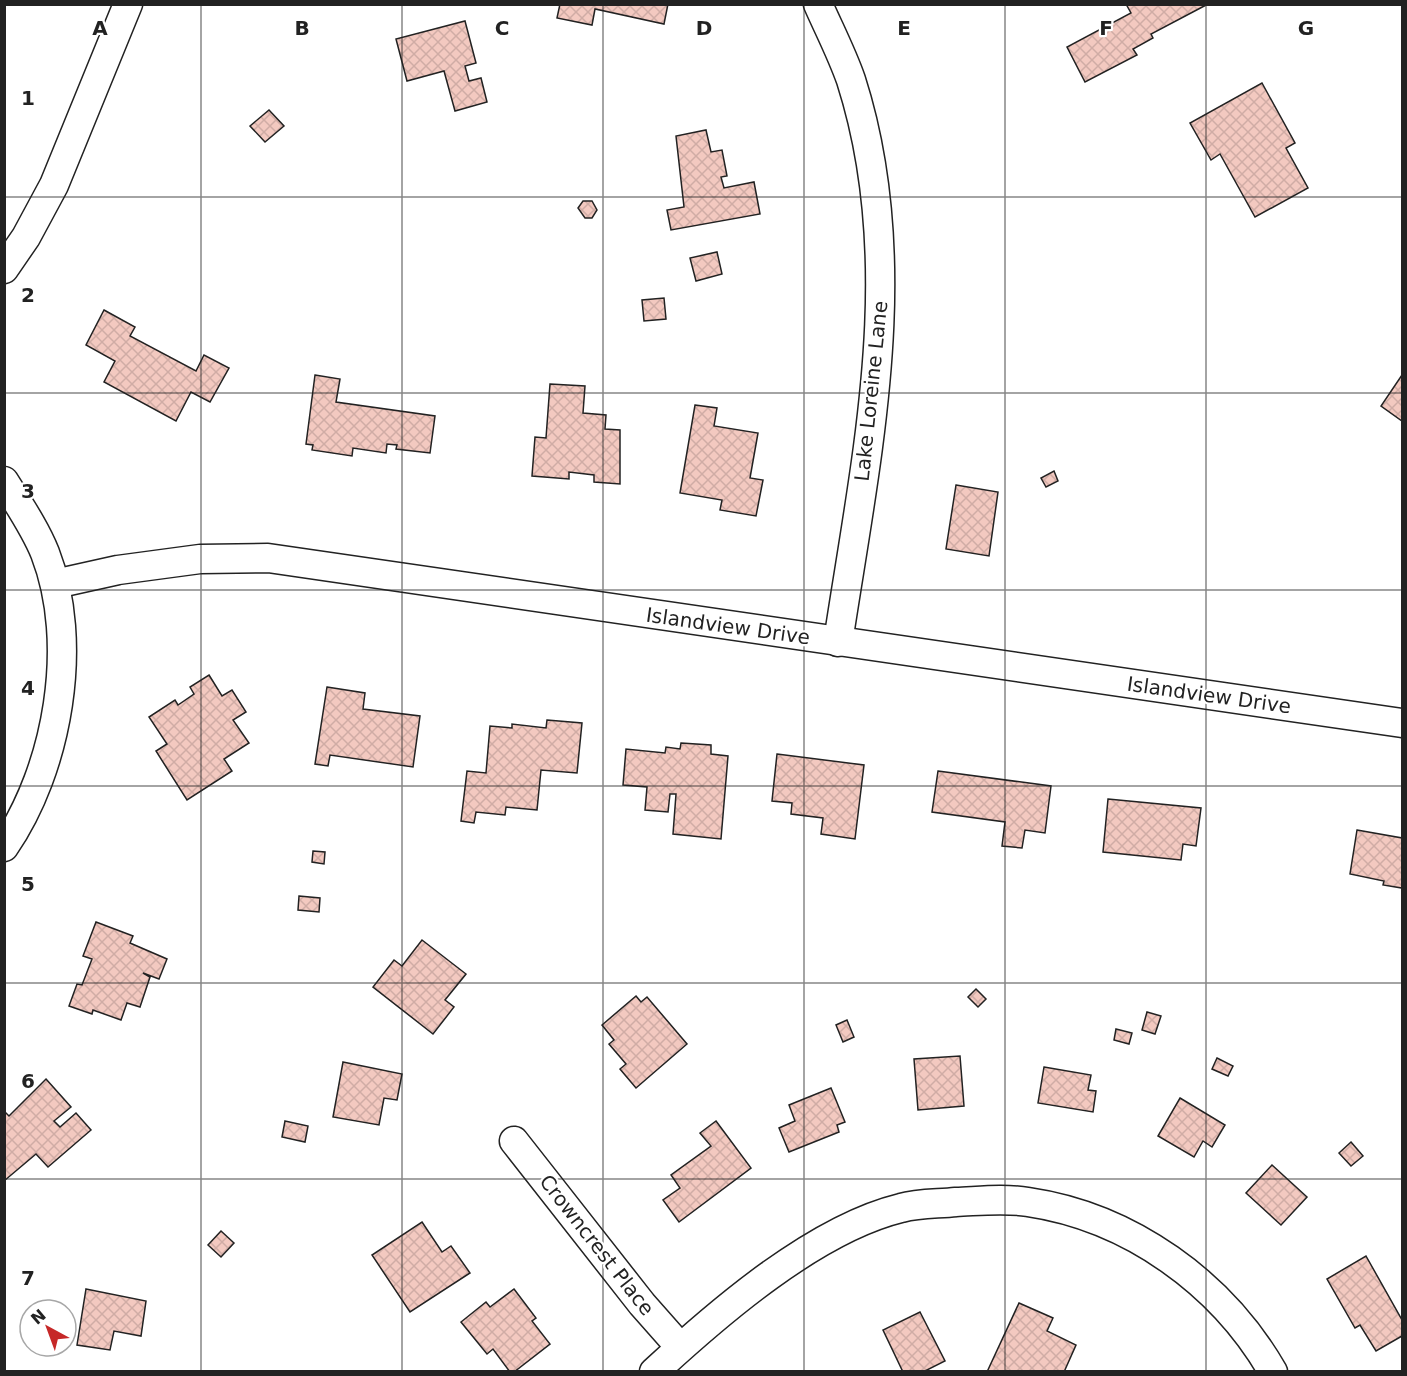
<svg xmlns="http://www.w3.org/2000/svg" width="1407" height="1376" font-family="'DejaVu Sans',sans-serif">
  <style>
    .building { fill: url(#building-cross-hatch); stroke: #222; stroke-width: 1.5 }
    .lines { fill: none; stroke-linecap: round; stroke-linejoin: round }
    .minor-casing { stroke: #222; stroke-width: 31 }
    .minor { stroke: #fff; stroke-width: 28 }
    .grid { fill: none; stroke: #222; stroke-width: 1.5; stroke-opacity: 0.55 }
    .labels { text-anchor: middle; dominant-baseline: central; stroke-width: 4.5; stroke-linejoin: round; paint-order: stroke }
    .street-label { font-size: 20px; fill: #222; stroke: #fff }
    .grid-label { font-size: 20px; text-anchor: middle; font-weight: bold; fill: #222; stroke: #fff; stroke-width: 4.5; stroke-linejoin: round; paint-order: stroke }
  </style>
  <defs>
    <pattern id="building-cross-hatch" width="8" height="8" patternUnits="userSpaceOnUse" patternTransform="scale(1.5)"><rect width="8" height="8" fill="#f3c9c0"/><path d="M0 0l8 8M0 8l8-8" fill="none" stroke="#d0aca5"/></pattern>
  </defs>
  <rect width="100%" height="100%" fill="#fff"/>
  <g class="building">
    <path d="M560 4H668L664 24 595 9 592 25 557 18Z"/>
    <path d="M1126 4H1208L1151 34 1153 38 1133 49 1137 55 1085 82 1067 47 1131 13Z"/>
    <path d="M465 21 476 63 465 66 469 81 481 78 487 102 455 111 444 71 407 81 396 39Z"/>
    <path d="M1262 83 1295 143 1286 148 1308 188 1255 217 1220 154 1211 160 1190 123Z"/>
    <path d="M269 110 284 126 265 142 250 126Z"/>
    <path d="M706 130 711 152 722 150 727 176 721 177 724 188 754 182 760 214 671 230 667 210 684 207 676 136Z"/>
    <path d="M583 201H592L597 210 592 218H585L578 208Z"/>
    <path d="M717 252 722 274 696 281 690 258Z"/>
    <path d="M664 298 666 319 644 321 642 300Z"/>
    <path d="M104 310 135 327 130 336 196 371 204 355 229 368 210 402 191 392 176 421 104 382 115 361 86 345Z"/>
    <path d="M315 375 340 379 336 402 435 416 430 453 396 449 397 445 387 444 386 453 353 448 352 456 312 450 313 445 306 444Z"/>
    <path d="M1402 375V421L1381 406Z"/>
    <path d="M550 384 585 386 583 413 606 415 605 429 620 430V484L594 482V475L569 472V479L532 476 535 437 546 438Z"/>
    <path d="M695 405 717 408 714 426 758 433 750 478 763 480 756 516 720 510 722 500 680 493Z"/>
    <path d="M1054 471 1058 481 1046 487 1041 478Z"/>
    <path d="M956 485 998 492 989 556 946 549Z"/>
    <path d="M209 675 222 696 232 690 246 712 233 720 249 743 224 759 232 771 187 800 156 751 167 744 149 717 175 700 178 705 194 694 190 687Z"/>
    <path d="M327 687 365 693 363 709 420 716 413 767 330 755 328 766 315 764Z"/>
    <path d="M547 720 582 723 577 773 541 770 537 810 506 807 505 815 476 812 474 823 461 821 467 771 486 773 490 726 512 728V724L546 728Z"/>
    <path d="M681 743 711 745V754L728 756 721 839 673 834 676 794H670L668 812 645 810 647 787 623 785 626 749 665 753 666 747 680 749Z"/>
    <path d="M777 754 864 765 855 839 821 834 823 818 791 814 792 803 772 801Z"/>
    <path d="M938 771 1051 786 1045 833 1025 830 1022 848 1002 846 1005 822 932 812Z"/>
    <path d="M1108 799 1201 808 1196 846 1183 844 1181 860 1103 852Z"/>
    <path d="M1357 830 1402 838V888L1383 885 1384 881 1350 874Z"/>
    <path d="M313 851 325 852 324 864 312 862Z"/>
    <path d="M299 896 320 898 319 912 298 910Z"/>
    <path d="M96 922 133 936 130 943 167 959 159 979 143 973 150 977 140 1007 127 1003 121 1020 93 1010 92 1014 69 1006 77 984 82 985 92 959 83 956Z"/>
    <path d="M422 940 466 974 445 1000 454 1007 433 1034 373 987 394 960 402 966Z"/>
    <path d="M976 989 986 999 978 1007 968 997Z"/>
    <path d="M636 996 641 1002 647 997 687 1044 636 1088 620 1069 626 1064 609 1044 614 1040 602 1025Z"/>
    <path d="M1147 1012 1161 1016 1155 1034 1142 1030Z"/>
    <path d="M847 1020 854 1037 843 1042 836 1025Z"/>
    <path d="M1116 1029 1132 1033 1129 1044 1114 1040Z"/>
    <path d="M960 1056 964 1106 918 1110 914 1059Z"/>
    <path d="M1217 1058 1233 1066 1228 1076 1212 1069Z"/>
    <path d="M343 1062 402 1074 397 1100 384 1098 379 1125 333 1117Z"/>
    <path d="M1044 1067 1091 1075 1088 1090 1096 1091 1093 1112 1038 1103Z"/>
    <path d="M46 1079 71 1107 54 1121 60 1127 76 1113 91 1130 48 1167 36 1154 4 1181V1111L9 1116Z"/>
    <path d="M831 1088 845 1122 837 1125 839 1132 789 1152 779 1128 795 1121 789 1105Z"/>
    <path d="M1180 1098 1225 1125 1212 1147 1203 1141 1194 1157 1158 1136Z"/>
    <path d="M285 1121 308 1126 305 1142 282 1137Z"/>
    <path d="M716 1121 751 1168 679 1222 663 1200 680 1188 671 1175 711 1146 700 1133Z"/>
    <path d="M1351 1142 1363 1156 1351 1166 1339 1153Z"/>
    <path d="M1272 1165 1307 1197 1281 1225 1246 1193Z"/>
    <path d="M422 1222 442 1252 451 1246 470 1273 410 1312 372 1255Z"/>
    <path d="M221 1231 234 1243 221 1257 208 1245Z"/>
    <path d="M1366 1256 1402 1320V1336L1376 1351 1360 1325 1355 1328 1327 1279Z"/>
    <path d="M86 1289 146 1301 141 1336 114 1331 110 1350 77 1345Z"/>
    <path d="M514 1289 536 1318 532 1321 550 1344 514 1372H510L493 1349 487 1354 461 1322 486 1302 490 1307Z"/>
    <path d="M1019 1303 1053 1318 1047 1331 1076 1345 1064 1372H987Z"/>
    <path d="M920 1312 945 1361 923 1372H903L883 1330Z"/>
  </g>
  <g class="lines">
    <defs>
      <g id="minor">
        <path d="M818 4C829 29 842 54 851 80 910 264 866 457 838 642"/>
        <path d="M4 269 26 237 54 185 128 4"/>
        <path d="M4 481C19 505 35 528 45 553 80 643 58 769 4 847"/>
        <path d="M55 584 118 570 200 559 268 558 1402 723"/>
        <path d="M514 1141 642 1304 680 1347"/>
        <path d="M654 1372C719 1312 815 1229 901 1208 919 1203 938 1204 956 1202 980 1201 1004 1198 1028 1202 1130 1217 1222 1283 1273 1372"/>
      </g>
    </defs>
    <use href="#minor" class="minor-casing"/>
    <use href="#minor" class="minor"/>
  </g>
  <path class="grid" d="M201 4V1372M402 4V1372M603 4V1372M804 4V1372M1005 4V1372M1206 4V1372M4 197H1402M4 393H1402M4 590H1402M4 786H1402M4 983H1402M4 1179H1402"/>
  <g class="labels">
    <g class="street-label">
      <text transform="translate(871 391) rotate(-84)">Lake Loreine Lane</text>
      <text transform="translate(728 626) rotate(8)">Islandview Drive</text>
      <text transform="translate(1209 695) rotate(8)">Islandview Drive</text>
      <text transform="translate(597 1245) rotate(52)">Crowncrest Place</text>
    </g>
  </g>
  <g class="grid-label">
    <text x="100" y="35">A</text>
    <text x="302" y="35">B</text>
    <text x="502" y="35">C</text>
    <text x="704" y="35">D</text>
    <text x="904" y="35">E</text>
    <text x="1106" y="35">F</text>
    <text x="1306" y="35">G</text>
    <text x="28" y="105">1</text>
    <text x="28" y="302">2</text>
    <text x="28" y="498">3</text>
    <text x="28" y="695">4</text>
    <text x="28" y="891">5</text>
    <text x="28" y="1088">6</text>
    <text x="28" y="1285">7</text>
  </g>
  <rect width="1407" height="1376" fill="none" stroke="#222222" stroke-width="12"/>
  <g transform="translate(48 1328) rotate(319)"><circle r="28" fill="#ffffff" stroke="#a7a7a7" stroke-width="1.5"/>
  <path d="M0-4.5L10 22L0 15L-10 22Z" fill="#c62828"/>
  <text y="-9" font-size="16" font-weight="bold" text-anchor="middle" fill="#222222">N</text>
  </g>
</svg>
